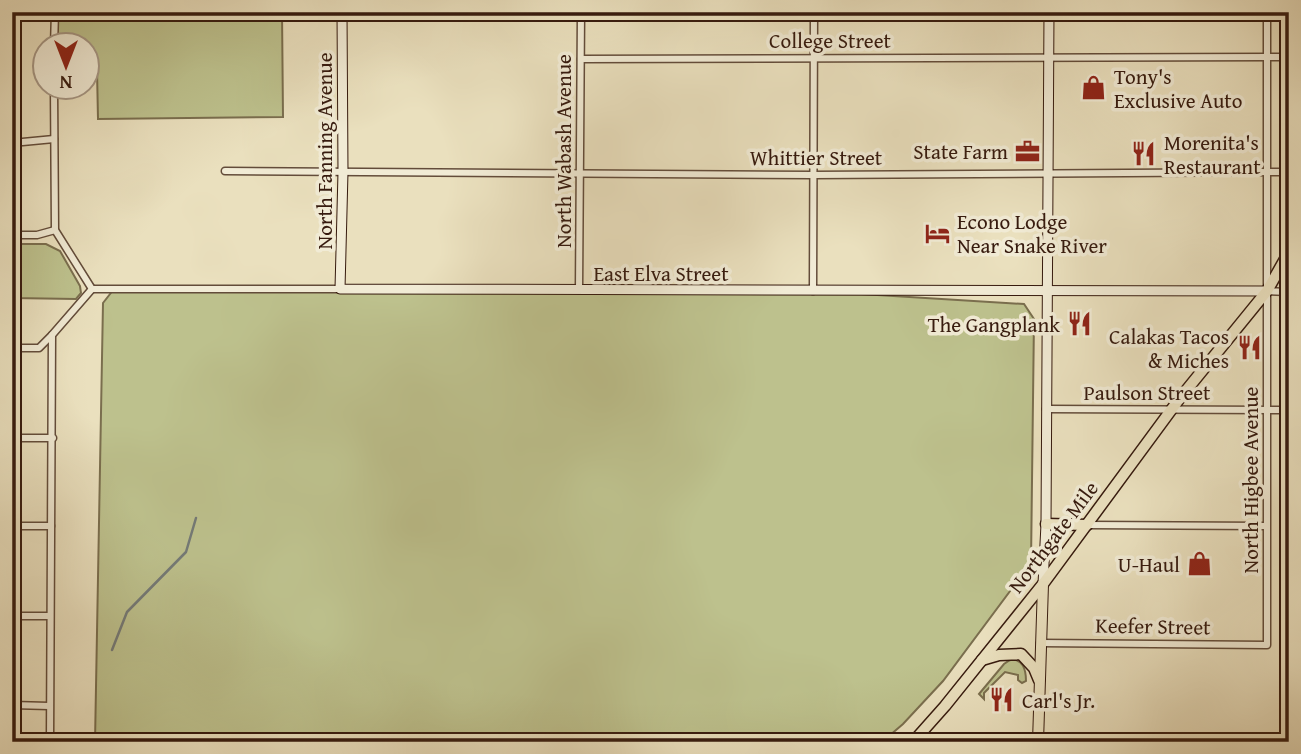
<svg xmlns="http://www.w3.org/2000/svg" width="1301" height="754" font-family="'Gentium Book Plus',serif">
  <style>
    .green { fill: #bdc18d; stroke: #7a6e4e; stroke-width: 2 }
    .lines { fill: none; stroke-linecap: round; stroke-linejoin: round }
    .stream { stroke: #747a77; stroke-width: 2.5 }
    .street-casing { stroke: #634c3a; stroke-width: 9 }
    .secondary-casing { stroke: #361a0e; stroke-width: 11 }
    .primary-casing { stroke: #361a0e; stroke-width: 12 }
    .highway-casing { stroke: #361a0e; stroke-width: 13 }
    .street { stroke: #f1ebd5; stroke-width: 6 }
    .secondary { stroke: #f1ebd5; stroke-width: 9 }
    .primary { stroke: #eae0be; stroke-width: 10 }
    .highway { stroke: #eae0be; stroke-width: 10 }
    .labels { text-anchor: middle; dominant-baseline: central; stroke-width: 7; stroke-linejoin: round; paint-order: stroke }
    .street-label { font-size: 21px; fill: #361a0e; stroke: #f1ebd5 }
    .poi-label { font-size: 21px; fill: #361a0e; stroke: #f1ebd5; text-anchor: start }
  </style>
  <rect width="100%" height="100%" fill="#eae0be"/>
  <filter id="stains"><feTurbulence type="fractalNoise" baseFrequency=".00286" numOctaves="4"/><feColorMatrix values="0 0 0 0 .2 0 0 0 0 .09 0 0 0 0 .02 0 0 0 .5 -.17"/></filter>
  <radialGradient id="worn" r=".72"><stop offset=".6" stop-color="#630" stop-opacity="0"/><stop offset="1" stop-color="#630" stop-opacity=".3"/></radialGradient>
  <g class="green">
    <path d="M55 12H282L283 117 98 119 97 70H88V46H54Z"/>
    <path d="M12 244H46L60 251 80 286 81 293 76 299 12 298Z"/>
    <path d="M114 289 813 291 1024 304 1034 319 1031 563 943 681 903 724 882 742H95L103 303Z"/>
    <path d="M1010 660C1023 658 1026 670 1026 681L1022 683 1018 680V675L1005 672 984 693V699L979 694 1004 664Z"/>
  </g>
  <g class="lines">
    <path class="stream" d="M112 650 127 612 186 552 196 518"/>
    <defs>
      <g id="street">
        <path d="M54 46 55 12"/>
        <path d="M581 59 1289 57"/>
        <path d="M54 88 55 230 92 289"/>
        <path d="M12 143 54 139"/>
        <path d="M225 171 813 175 1289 172"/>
        <path d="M12 235H37L55 230"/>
        <path d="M92 289H340"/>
        <path d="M579 290 581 12"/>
        <path d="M813 291 814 12"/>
        <path d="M1267 291 1289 292"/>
        <path d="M12 348H39L52 335"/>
        <path d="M1046 409 1289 410"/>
        <path d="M12 438H53"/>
        <path d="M1087 525 1266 526"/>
        <path d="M12 526H51"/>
        <path d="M12 616H50"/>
        <path d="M1040 643 1267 645V12"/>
        <path d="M12 705 49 706"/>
        <path d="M50 742 52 335 92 289"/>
      </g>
      <g id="secondary">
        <path d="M342 12 343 172 340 289 1267 291"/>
        <path d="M1043 584 1046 524 1049 12"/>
      </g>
      <path id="primary" d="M1038 742 1043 584"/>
      <g id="highway">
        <path d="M1046 524 1087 525"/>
        <path d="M982 660 999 655 1021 654 1034 668 1039 680"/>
        <path d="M913 742 945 706 1043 584 1180 398 1267 291 1289 252"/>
      </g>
    </defs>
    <use href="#street" class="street-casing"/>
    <use href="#secondary" class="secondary-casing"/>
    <use href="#primary" class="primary-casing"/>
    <use href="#highway" class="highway-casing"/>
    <use href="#street" class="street"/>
    <use href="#secondary" class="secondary"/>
    <use href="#primary" class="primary"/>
    <use href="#highway" class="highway"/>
  </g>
  <defs>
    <symbol id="shop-bare" viewBox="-9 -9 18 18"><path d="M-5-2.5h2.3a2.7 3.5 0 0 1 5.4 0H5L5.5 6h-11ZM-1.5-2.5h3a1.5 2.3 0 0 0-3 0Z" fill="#8f2418" stroke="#f1ebd5" stroke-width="2.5" paint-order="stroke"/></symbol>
    <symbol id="office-bare" viewBox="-9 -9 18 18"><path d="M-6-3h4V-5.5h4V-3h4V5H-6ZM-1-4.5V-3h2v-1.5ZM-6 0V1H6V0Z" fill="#8f2418" stroke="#f1ebd5" stroke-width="2.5" paint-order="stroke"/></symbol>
    <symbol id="restaurant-bare" viewBox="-9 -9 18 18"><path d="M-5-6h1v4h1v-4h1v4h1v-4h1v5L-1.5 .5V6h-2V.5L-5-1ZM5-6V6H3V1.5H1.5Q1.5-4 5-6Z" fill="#8f2418" stroke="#f1ebd5" stroke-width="2.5" paint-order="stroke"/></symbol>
    <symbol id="hotel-bare" viewBox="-9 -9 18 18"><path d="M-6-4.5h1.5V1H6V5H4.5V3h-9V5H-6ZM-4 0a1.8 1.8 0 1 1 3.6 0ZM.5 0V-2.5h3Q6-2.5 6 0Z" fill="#8f2418" stroke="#f1ebd5" stroke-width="2.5" paint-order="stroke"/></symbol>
  </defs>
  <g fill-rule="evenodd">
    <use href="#shop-bare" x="1076" y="70" width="35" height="35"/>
    <use href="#office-bare" x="1010" y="134" width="35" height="35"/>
    <use href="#restaurant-bare" x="1126" y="136" width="35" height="35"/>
    <use href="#hotel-bare" x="920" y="216" width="35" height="35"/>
    <use href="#restaurant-bare" x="1062" y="306" width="35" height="35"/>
    <use href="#restaurant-bare" x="1232" y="330" width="35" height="35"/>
    <use href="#shop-bare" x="1182" y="546" width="35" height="35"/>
    <use href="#restaurant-bare" x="984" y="682" width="35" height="35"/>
  </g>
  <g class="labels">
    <g class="street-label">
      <text x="830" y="40">College Street</text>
      <text transform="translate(324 151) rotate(-90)">North Fanning Avenue</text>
      <text transform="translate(563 151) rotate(-90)">North Wabash Avenue</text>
      <text x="816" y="157">Whittier Street</text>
      <text x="661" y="273">East Elva Street</text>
      <text x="1147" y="392">Paulson Street</text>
      <text transform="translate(1250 480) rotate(-90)">North Higbee Avenue</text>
      <text transform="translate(1053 537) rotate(-53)">Northgate Mile</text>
      <text transform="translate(1153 626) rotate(1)">Keefer Street</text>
    </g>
    <g class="poi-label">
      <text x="1114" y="76">Tony's<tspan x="1114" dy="24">Exclusive Auto</tspan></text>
      <text x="1164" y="142">Morenita's<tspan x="1164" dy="24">Restaurant</tspan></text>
      <text x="1008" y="151" text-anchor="end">State Farm</text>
      <text x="957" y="221">Econo Lodge<tspan x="957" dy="24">Near Snake River</tspan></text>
      <text x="1060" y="324" text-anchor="end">The Gangplank</text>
      <text x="1229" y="336" text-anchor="end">Calakas Tacos<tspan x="1229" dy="24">&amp; Miches</tspan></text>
      <text x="1180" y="564" text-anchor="end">U-Haul</text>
      <text x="1022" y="700">Carl's Jr.</text>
    </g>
  </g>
  <rect width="1301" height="754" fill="none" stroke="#eae0be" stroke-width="42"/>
  <rect x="14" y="14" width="1273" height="726" fill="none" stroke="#361a0e" stroke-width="3.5"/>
  <rect x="21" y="21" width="1259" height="712" fill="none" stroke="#361a0e" stroke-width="2"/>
  <g transform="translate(66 66) rotate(180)"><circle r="33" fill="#f1ebd5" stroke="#a69785" stroke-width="2"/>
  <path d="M0-5L12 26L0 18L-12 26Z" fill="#8f2418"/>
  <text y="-10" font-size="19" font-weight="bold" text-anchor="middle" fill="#361a0e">N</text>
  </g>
  <rect width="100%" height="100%" filter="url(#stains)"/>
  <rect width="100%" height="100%" fill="url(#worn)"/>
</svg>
